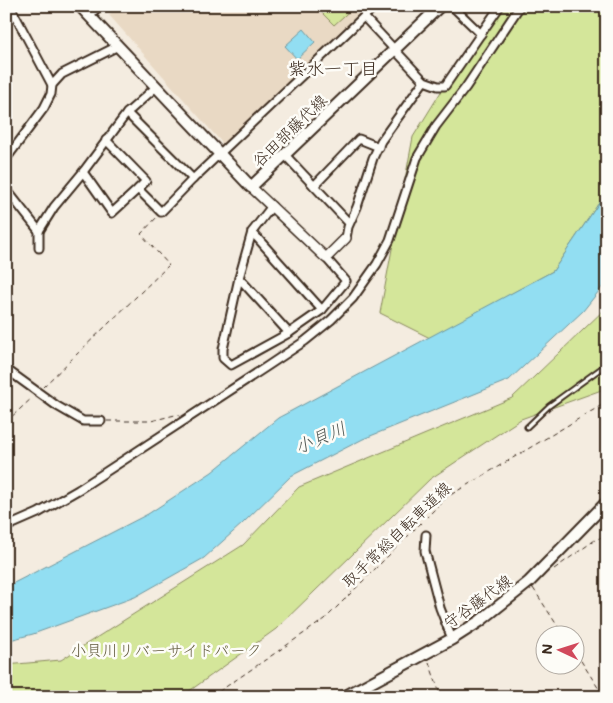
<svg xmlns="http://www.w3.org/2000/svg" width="613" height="703" font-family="Mali,'Klee One',sans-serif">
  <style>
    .built { fill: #e9d9c4 }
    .green { fill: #d4e69a; stroke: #88885c }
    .water { fill: #92def2; stroke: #6f969d }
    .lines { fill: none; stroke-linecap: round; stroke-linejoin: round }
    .service-casing { stroke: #3b2a1e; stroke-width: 7 }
    .minor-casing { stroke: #3b2a1e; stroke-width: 11 }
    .tertiary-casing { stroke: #3b2a1e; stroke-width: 12 }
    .secondary-casing { stroke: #3b2a1e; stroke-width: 14 }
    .path { stroke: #3b2a1e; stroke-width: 1; stroke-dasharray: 5 4; stroke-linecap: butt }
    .service { stroke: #fdfcf7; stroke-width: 3 }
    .minor { stroke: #fdfcf7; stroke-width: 7 }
    .tertiary { stroke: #fdfcf7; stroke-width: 9 }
    .secondary { stroke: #fdfcf7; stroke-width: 10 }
    .labels { text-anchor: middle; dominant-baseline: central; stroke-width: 5; stroke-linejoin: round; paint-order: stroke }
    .street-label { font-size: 16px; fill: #3b2a1e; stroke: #fdfcf7 }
    .park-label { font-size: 16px; fill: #61593d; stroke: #fdfcf7 }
    .neighbourhood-label { font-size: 18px; fill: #3b2a1e; stroke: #fdfcf7 }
    .water-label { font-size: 18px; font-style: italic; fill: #515753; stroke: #fdfcf7 }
  </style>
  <rect width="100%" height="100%" fill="#f4ece0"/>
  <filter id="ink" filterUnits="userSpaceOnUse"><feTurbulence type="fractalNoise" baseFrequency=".02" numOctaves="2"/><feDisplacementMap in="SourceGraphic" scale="10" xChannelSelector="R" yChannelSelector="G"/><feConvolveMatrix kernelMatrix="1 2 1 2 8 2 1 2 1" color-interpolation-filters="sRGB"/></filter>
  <g filter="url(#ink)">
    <path class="built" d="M117 6H369L223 144 109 15Z"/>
    <g class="green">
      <path d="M315 6H355L334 25Z"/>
      <path d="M494 6H607V191L553 271 430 338 380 313 413 137Z"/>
      <path d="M607 307V388L521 419 430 479 276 629 181 697H6V665L61 660 243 545 299 487 512 398Z"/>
    </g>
    <g class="water">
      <path d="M304 29 315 42 297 59 285 46Z"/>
      <path d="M607 191V281L583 311 509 380 363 439 291 476 242 524 204 558 135 597 33 634 6 641V587L148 514 212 472 278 418 553 271Z"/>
    </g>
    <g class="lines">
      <defs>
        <g id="service">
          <path d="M6 382 13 375"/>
          <path d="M527 427 549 406 607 364"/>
        </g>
        <g id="minor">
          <path d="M10 6 52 85"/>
          <path d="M452 6 481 34"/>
          <path d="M89 16 99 6"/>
          <path d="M364 17 424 81 438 86H445L500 6"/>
          <path d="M156 87 127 113 83 172 112 213 138 189 161 212 193 179 375 6"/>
          <path d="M127 113 193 179"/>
          <path d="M106 140 146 181 138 189"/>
          <path d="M285 155 349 223"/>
          <path d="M6 159 44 108 51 94 52 85 62 74 118 46"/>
          <path d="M314 186 359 139 379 147"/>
          <path d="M6 189 39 231V248"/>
          <path d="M272 206 252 232 239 278 223 349V358L231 365 289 333 322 310 346 281 326 258"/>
          <path d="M39 231 54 207 83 172"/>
          <path d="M252 232 322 310"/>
          <path d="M346 238 348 227 357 207 373 158 381 141 424 81"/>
          <path d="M239 278 289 333"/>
          <path d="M6 369 57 406 83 421H101"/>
          <path d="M6 527 38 513 78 490 266 367 305 341 331 320 353 298 377 264 390 240 417 158 436 126 466 87 520 6"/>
          <path d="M426 535 425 551 440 608 452 639"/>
        </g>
        <path id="tertiary" d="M251 187 326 258 346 238"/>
        <g id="secondary">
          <path d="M80 6 251 187 440 6"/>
          <path d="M344 697 452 639 480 621 529 582 607 502"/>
        </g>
      </defs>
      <use href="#service" class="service-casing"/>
      <use href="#minor" class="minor-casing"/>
      <use href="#tertiary" class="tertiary-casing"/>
      <use href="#secondary" class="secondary-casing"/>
      <g class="path">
        <path d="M43 387 169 265 141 234 158 216"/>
        <path d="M107 421H151L175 415H180"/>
        <path d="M6 422 33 397"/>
        <path d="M554 569 595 540 607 535"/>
        <path d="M533 588 564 636"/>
        <path d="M576 653 604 697"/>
        <path d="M429 662 441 697"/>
        <path d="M211 697 325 619 447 497 607 402"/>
      </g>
      <use href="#service" class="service"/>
      <use href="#minor" class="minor"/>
      <use href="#tertiary" class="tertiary"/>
      <use href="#secondary" class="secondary"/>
    </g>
  </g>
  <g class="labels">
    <g class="street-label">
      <text transform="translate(289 130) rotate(-44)">谷田部藤代線</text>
      <text transform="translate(396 534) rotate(-44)">取手常総自転車道線</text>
      <text transform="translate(477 601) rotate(-36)">守谷藤代線</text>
    </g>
    <g class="park-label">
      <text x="166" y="649">小貝川リバーサイドパーク</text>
    </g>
    <g class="neighbourhood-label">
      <text x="333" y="68">紫水一丁目</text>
    </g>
    <g class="water-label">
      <text transform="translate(320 437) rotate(-23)">小貝川</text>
    </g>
  </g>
  <rect width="613" height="703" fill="none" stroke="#fdfcf7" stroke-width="25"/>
  <rect x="12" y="12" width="588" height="678" fill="none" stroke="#3b2a1e" stroke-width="2" filter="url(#ink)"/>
  <g transform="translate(560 650) rotate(274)"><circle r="24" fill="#fdfcf7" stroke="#afa8a0"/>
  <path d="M0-4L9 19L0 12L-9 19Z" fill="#d1495b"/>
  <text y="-8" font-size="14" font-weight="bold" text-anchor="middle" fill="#3b2a1e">N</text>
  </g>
</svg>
